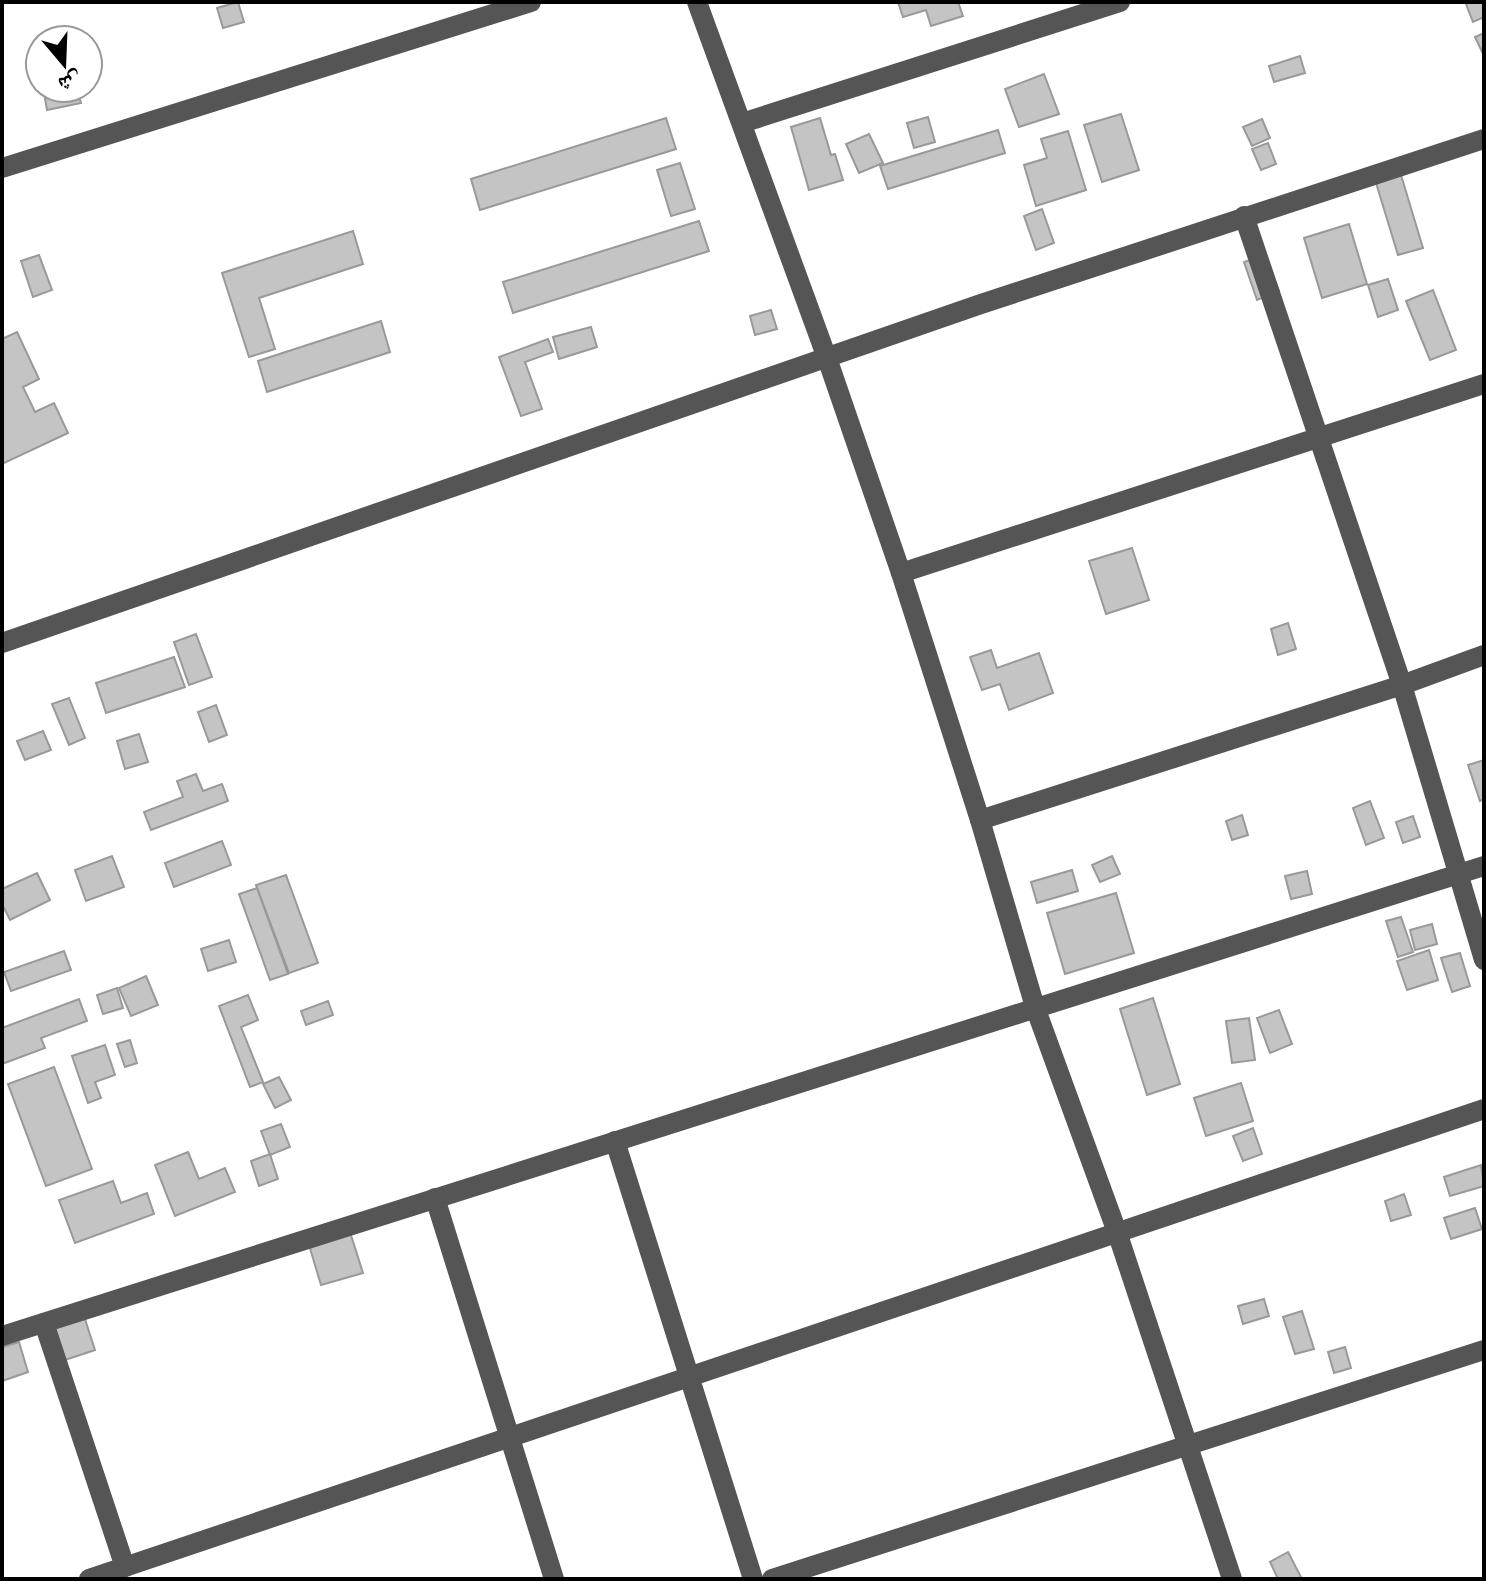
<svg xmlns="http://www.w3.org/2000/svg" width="1486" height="1581" font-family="'Golos Text','Noto Naskh Arabic',sans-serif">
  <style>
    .building { fill: #c4c4c4; stroke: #999; stroke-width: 2 }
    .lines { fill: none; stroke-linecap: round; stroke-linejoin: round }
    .minor { stroke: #555; stroke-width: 20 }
  </style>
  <rect width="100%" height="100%" fill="#fff"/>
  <g class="building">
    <path d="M238 2 244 22 223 28 217 8Z"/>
    <path d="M898 2H958L963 16 931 26 926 10 903 17Z"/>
    <path d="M1471 2H1484V17L1473 22 1466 4Z"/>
    <path d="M1484 33V56L1475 37Z"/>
    <path d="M1300 56 1305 73 1274 82 1269 66Z"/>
    <path d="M1044 74 1059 114 1019 127 1005 89Z"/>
    <path d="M64 88H77L81 103 47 110 44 93Z"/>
    <path d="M1121 114 1139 170 1102 182 1084 125Z"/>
    <path d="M928 117 935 142 914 148 907 123Z"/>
    <path d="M666 118 676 149 480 210 471 179Z"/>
    <path d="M820 118 831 155 835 154 843 180 809 190 791 127Z"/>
    <path d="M1262 119 1270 138 1252 146 1243 127Z"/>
    <path d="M998 130 1005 153 888 189 880 166Z"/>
    <path d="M1068 131 1086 190 1036 206 1024 165 1047 158 1041 139Z"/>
    <path d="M869 134 883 163 859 173 846 144Z"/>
    <path d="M1268 143 1276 164 1261 170 1252 149Z"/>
    <path d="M680 163 695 209 671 216 657 170Z"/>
    <path d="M1401 175 1423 248 1398 255 1376 183Z"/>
    <path d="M1042 209 1054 243 1036 250 1024 216Z"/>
    <path d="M699 221 709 251 513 313 503 282Z"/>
    <path d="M1349 224 1367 284 1322 298 1304 238Z"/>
    <path d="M353 231 363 264 259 298 275 349 249 357 222 273Z"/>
    <path d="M1265 254 1279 291 1257 300 1244 262Z"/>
    <path d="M39 255 52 290 33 297 21 261Z"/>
    <path d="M1388 279 1398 310 1378 317 1368 285Z"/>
    <path d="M1433 290 1456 350 1430 360 1406 301Z"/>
    <path d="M771 310 777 329 755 335 750 316Z"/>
    <path d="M381 321 390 352 267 392 258 361Z"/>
    <path d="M591 327 597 347 559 359 553 337Z"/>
    <path d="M17 332 39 379 23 387 35 412 54 403 68 433 2 464V339Z"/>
    <path d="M548 339 553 352 525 362 542 409 521 416 499 357Z"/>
    <path d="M1132 548 1149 600 1106 614 1089 561Z"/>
    <path d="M1288 623 1296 649 1278 655 1271 629Z"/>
    <path d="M196 634 212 677 189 685 174 642Z"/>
    <path d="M991 650 997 668 1039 653 1053 693 1009 710 1000 684 982 690 970 657Z"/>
    <path d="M174 657 185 687 106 713 96 683Z"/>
    <path d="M69 698 85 738 69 745 52 704Z"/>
    <path d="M216 705 227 735 209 742 198 712Z"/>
    <path d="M43 731 51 750 25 760 17 741Z"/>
    <path d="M139 734 148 762 125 769 117 741Z"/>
    <path d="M1484 760V799L1480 801 1468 765Z"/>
    <path d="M196 774 203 791 222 784 228 801 151 830 144 812 183 797 177 781Z"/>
    <path d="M1370 801 1384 838 1366 845 1353 808Z"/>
    <path d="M1242 815 1248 835 1232 840 1226 821Z"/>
    <path d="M1413 816 1420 837 1403 843 1396 822Z"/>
    <path d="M222 841 231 865 174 887 165 863Z"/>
    <path d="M112 856 124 887 86 901 75 870Z"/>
    <path d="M1112 856 1120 874 1100 882 1092 865Z"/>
    <path d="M1072 870 1078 891 1037 903 1031 882Z"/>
    <path d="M1307 871 1312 894 1291 899 1285 876Z"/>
    <path d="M37 873 50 900 10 920 2 904V889Z"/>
    <path d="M286 875 318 963 289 973 256 885Z"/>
    <path d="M257 888 288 974 270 980 239 894Z"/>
    <path d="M1116 893 1134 953 1065 974 1047 913Z"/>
    <path d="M1401 917 1413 952 1398 957 1386 921Z"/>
    <path d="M1432 924 1437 944 1415 950 1410 930Z"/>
    <path d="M229 940 236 962 208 971 201 949Z"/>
    <path d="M1429 950 1438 980 1407 990 1397 961Z"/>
    <path d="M64 951 71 970 11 991 4 972Z"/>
    <path d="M1460 953 1470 986 1452 992 1441 958Z"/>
    <path d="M146 976 158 1005 131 1016 119 988Z"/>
    <path d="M117 988 123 1008 103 1014 97 995Z"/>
    <path d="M248 995 258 1020 241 1027 263 1082 250 1087 219 1006Z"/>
    <path d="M1153 998 1180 1084 1147 1095 1120 1009Z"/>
    <path d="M79 999 87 1021 41 1038 45 1048 2 1064V1028Z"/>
    <path d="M328 1001 333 1015 306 1025 301 1011Z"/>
    <path d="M1279 1010 1292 1044 1270 1053 1257 1018Z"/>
    <path d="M1249 1018 1255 1060 1232 1063 1226 1021Z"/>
    <path d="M130 1040 137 1063 125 1067 117 1044Z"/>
    <path d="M105 1045 115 1075 95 1082 101 1098 88 1103 72 1056Z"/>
    <path d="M54 1067 92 1169 46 1186 8 1084Z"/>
    <path d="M279 1077 291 1100 275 1108 263 1084Z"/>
    <path d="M1241 1083 1253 1121 1206 1136 1194 1098Z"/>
    <path d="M281 1124 290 1147 270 1155 261 1131Z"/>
    <path d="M1253 1128 1262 1154 1243 1161 1233 1136Z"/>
    <path d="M188 1152 199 1179 225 1168 235 1192 175 1216 155 1165Z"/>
    <path d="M270 1154 278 1179 259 1186 251 1161Z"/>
    <path d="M1481 1165 1484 1186 1450 1196 1444 1177Z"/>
    <path d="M113 1181 121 1203 147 1193 154 1214 75 1243 59 1200Z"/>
    <path d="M1404 1194 1411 1215 1391 1221 1385 1201Z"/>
    <path d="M1475 1208 1482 1229 1451 1239 1444 1218Z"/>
    <path d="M350 1232 363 1273 321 1285 309 1245Z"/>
    <path d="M1264 1299 1269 1316 1243 1324 1238 1306Z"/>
    <path d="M1302 1311 1314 1349 1295 1354 1283 1317Z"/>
    <path d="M84 1316 95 1350 65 1360 54 1326Z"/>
    <path d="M19 1342 28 1372 2 1381V1347Z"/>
    <path d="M1345 1347 1351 1368 1334 1373 1328 1352Z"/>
    <path d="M1288 1552 1302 1579H1278L1270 1562Z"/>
  </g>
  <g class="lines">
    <g class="minor">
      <path d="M697 2 827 358 901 573 980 820 1035 1007 1117 1232 1232 1579"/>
      <path d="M742 123 1120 2"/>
      <path d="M2 168 531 2"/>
      <path d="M1244 216 1402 685 1484 960"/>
      <path d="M901 573 1484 384"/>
      <path d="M2 643 981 304 1484 139"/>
      <path d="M980 820 1402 685 1484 655"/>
      <path d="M615 1141 753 1579"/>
      <path d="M435 1198 554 1579"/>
      <path d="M44 1323 125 1567"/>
      <path d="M2 1336 1484 866"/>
      <path d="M89 1579 1484 1109"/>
      <path d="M772 1579 1484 1350"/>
    </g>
  </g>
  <rect width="1486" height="1581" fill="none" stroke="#000000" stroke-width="8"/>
  <g transform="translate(64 64) rotate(161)"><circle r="38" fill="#ffffff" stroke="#999999" stroke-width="2"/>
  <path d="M0-6L14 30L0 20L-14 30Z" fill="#000000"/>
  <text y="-12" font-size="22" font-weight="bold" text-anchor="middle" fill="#000000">ش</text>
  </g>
</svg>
